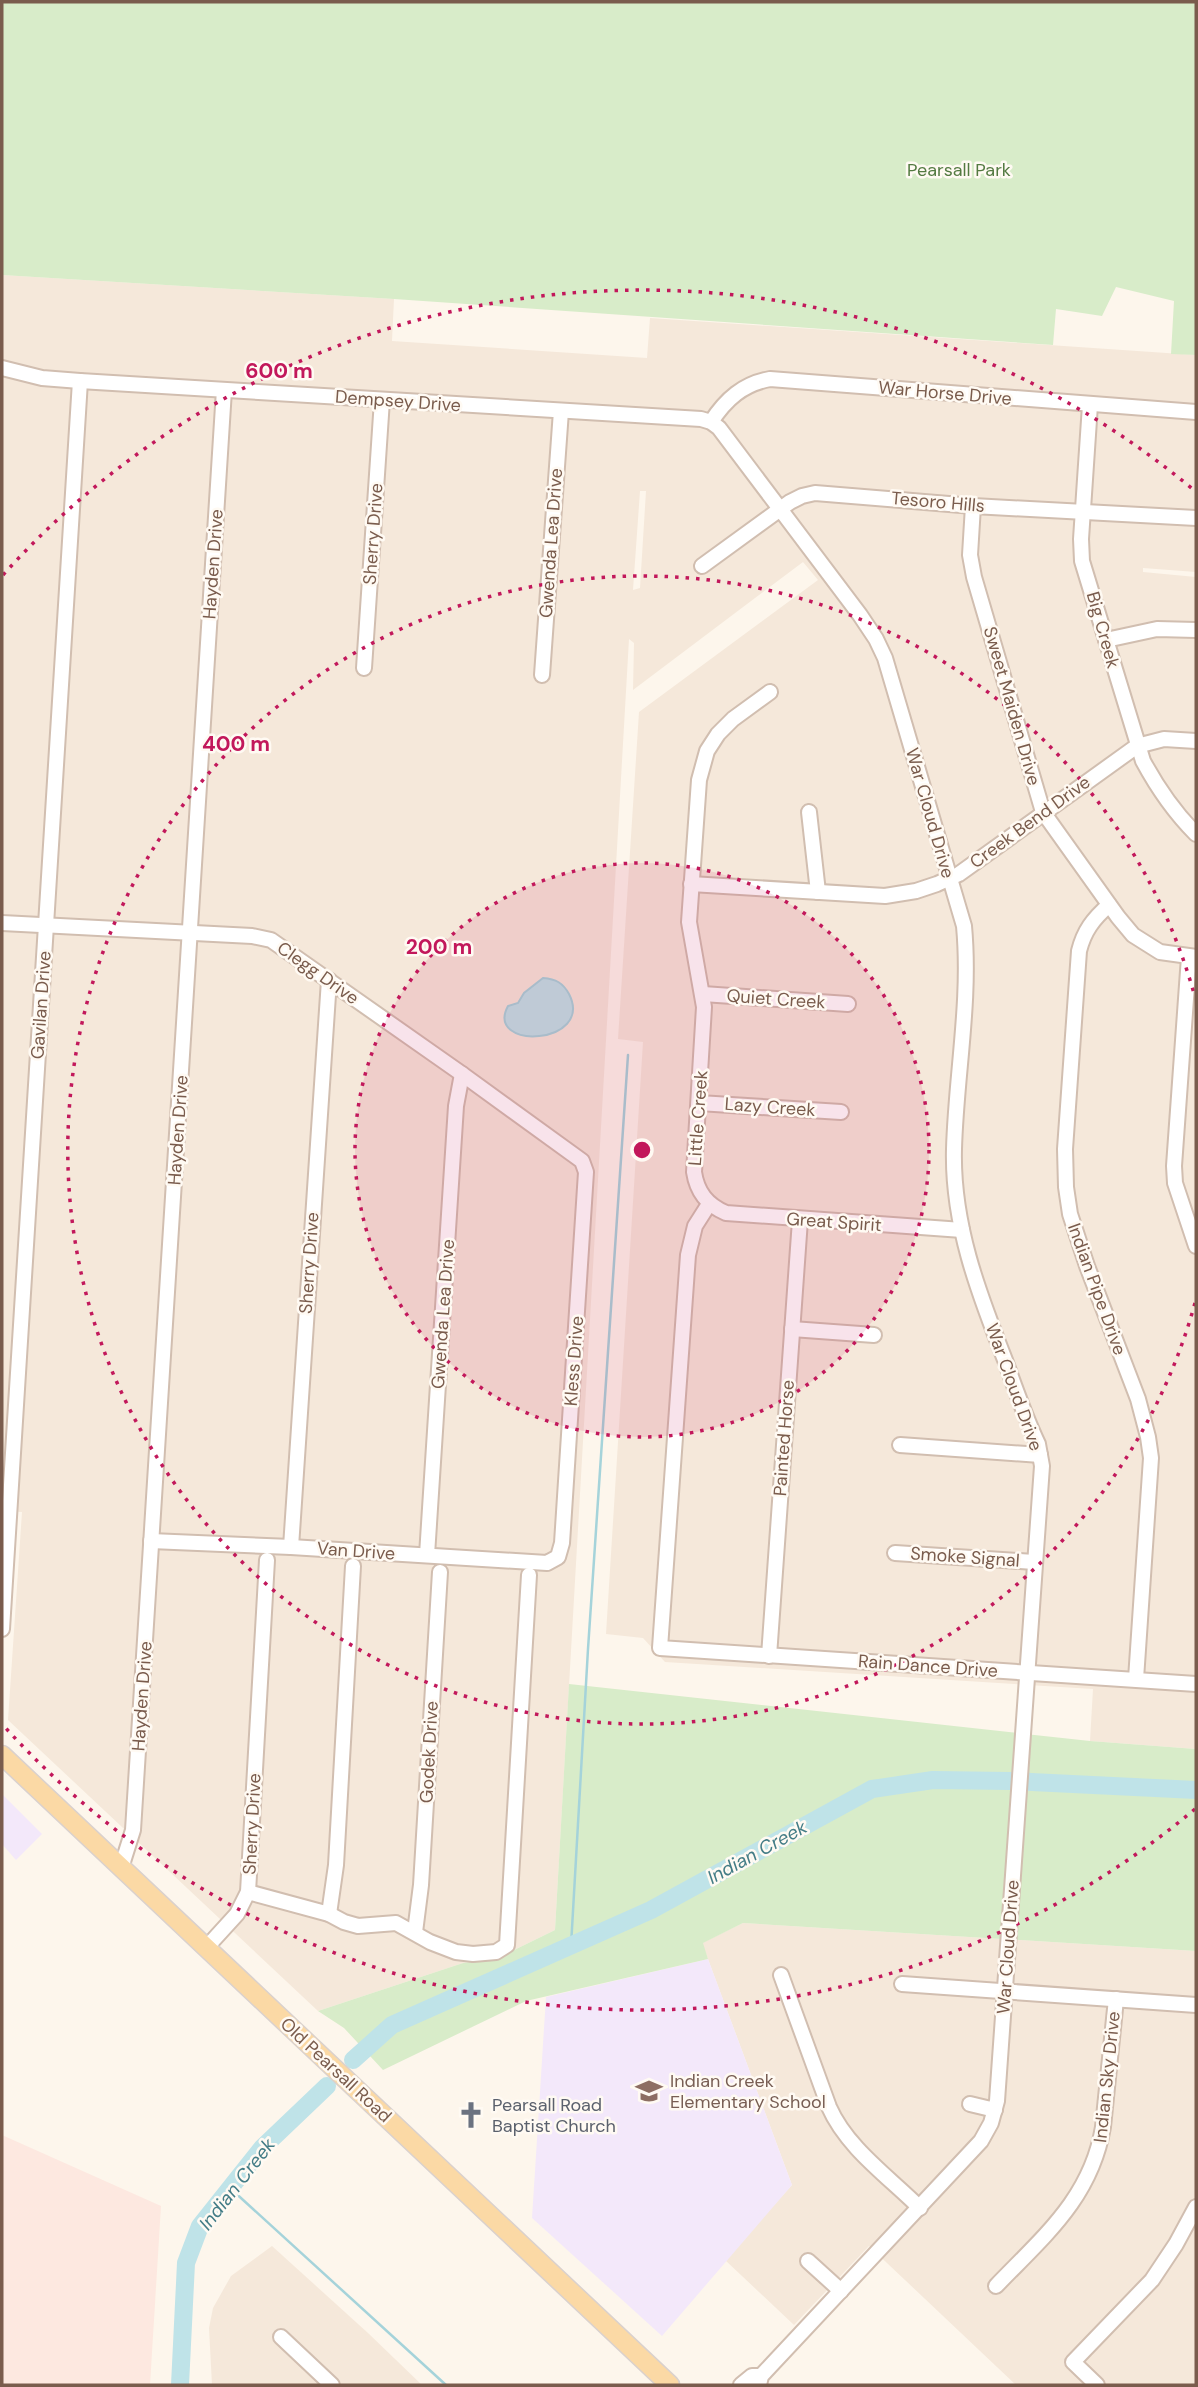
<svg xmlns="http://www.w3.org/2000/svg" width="1198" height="2387" font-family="'DM Sans',sans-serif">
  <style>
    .residential { fill: #f5e8da; fill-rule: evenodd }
    .commercial { fill: #fde8e0 }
    .education { fill: #f3e8fa }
    .green { fill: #d8ecc9 }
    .water { fill: #bfe3e8; stroke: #a5d3da; stroke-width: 2 }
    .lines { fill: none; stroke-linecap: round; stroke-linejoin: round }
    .stream { stroke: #a5d3da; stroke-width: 2.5 }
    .river { stroke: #bfe3e8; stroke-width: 18 }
    .minor-casing { stroke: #d1beb0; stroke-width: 18 }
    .major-casing { stroke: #dad1cd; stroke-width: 21 }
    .minor { stroke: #fff; stroke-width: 14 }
    .major { stroke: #fbd9a5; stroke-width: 18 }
    .ring { fill: none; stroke: #c2185b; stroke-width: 3.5; stroke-dasharray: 3.5 7 }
    .labels { text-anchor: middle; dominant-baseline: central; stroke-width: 5; stroke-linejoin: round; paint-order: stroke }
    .park-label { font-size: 18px; fill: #537a41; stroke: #fffaf3 }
    .street-label { font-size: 18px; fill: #7a5c4d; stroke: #fffaf3 }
    .education-label { font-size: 18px; fill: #785e54; stroke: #fffaf3; text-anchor: start }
    .worship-label { font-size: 18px; fill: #5b616d; stroke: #fffaf3; text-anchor: start }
    .water-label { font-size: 19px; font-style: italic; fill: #437c86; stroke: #fffaf3 }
    .centre { fill: #c2185b; stroke: #fffaf3; stroke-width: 3.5 }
    .ring-label { font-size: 21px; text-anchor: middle; font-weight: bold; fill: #c2185b; stroke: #fffaf3; stroke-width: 5; stroke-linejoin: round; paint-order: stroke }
  </style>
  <rect width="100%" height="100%" fill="#fdf6ec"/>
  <g class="residential">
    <path d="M2 275 394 299 392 341 647 358 650 318 1196 355V572L1143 568V572L1196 577V1749L1090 1741 1093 1689 665 1662 643 1638 606 1634 643 1042 618 1039 639 712 818 580 803 562 633 690 634 643 629 639 555 1930 498 1958 463 1963 318 2011 8 1720 22 1512 2 1511ZM640 491H646L640 588 633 590Z"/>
    <path d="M743 1923 1196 1951V2385H1016L869 2246 794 2325 725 2260 792 2185 702 1943Z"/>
    <path d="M272 2246 368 2333 422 2385H212L209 2328 213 2308 231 2276Z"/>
  </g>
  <path class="commercial" d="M2 2135 161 2206 150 2385H2Z"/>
  <g class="education">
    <path d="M2 1794 42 1834 16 1860 2 1844Z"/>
    <path d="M708 1959 792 2185 662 2336 532 2218 546 1997Z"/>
  </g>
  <g class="green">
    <path d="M2 2H1196V355L1171 354 1174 301 1116 287 1102 316 1056 309 1053 345 394 299 2 275Z"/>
    <path d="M569 1684 1090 1741 1196 1749V1951L743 1923 703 1943 708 1959 526 2001 383 2070 344 2028 318 2011 463 1963 498 1958 555 1930Z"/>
  </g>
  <path class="water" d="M543 978C556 979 563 983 569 994 595 1045 484 1051 508 1006L518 1003 524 993Z"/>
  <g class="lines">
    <g class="stream">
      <path d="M571 1946 588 1649 628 1055"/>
      <path d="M230 2188 446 2385"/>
    </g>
    <g class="river">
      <path d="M353 2060 392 2025 651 1910 872 1789 933 1780 1010 1781 1196 1790"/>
      <path d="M180 2385 186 2263 200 2226 262 2148 327 2086"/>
    </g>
    <defs>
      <g id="minor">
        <path d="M2 368 42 378 80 381 701 419 711 422 719 428 860 615 876 639 885 658 964 926C971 1001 956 1075 954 1149 952 1223 978 1292 1005 1360 1015 1388 1025 1417 1038 1444L1042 1466 997 2101 991 2123 981 2141 761 2376 759 2385"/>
        <path d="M1090 405 1081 539 1082 561 1143 761C1157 787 1175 813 1196 834"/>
        <path d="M711 422C726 399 743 384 770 379L1196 412"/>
        <path d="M973 506 970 555 974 577 1043 812 1118 917 1133 935 1160 952 1196 957"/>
        <path d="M702 566 790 502 802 496 815 493 973 506 1196 518"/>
        <path d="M1106 640 1157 629 1196 630"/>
        <path d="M364 668 382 400"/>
        <path d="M542 675 561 411"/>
        <path d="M770 692 733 719 718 734 707 751 699 780 689 922 704 1007 694 1172C697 1192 707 1205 726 1213L962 1230"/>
        <path d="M809 812 818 892"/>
        <path d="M691 884 885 896 916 891 937 884 959 874 1137 746 1164 739 1196 741"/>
        <path d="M1109 905C1093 919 1084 931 1079 951L1065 1149 1066 1187 1070 1214 1087 1266 1138 1399 1148 1437 1151 1458 1136 1679"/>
        <path d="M2 923 252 936 271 940 462 1074 582 1161 586 1172 562 1543 558 1557 547 1563 291 1547 151 1541"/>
        <path d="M1189 957 1174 1166 1175 1183 1196 1246"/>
        <path d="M703 994 848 1004"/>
        <path d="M699 1103 841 1112"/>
        <path d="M709 1204 695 1226 688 1255 660 1648 1196 1684"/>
        <path d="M792 1329 874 1335"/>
        <path d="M900 1445 1040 1455"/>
        <path d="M291 1547 329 980"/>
        <path d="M895 1553 1034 1562"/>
        <path d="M427 1555 456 1106 462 1074"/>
        <path d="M2 1629 80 381"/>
        <path d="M769 1656 800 1220"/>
        <path d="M121 1868 133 1830 224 390"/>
        <path d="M248 1892 329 1914 344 1922 358 1926 396 1923 430 1942 456 1952 473 1954 496 1952 507 1945 529 1575"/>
        <path d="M329 1914 336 1865 353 1566"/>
        <path d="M415 1932 421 1885 440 1572"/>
        <path d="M206 1948 237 1914 248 1892 267 1560"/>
        <path d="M781 1975 829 2107C847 2148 889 2177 920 2208"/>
        <path d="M902 1984 1196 2005"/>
        <path d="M970 2104 995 2110"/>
        <path d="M808 2261 841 2291"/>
        <path d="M996 2286C1044 2236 1091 2198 1103 2127L1116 1999"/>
        <path d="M281 2337 332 2385"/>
        <path d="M741 2385 752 2376H761"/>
        <path d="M1097 2385 1073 2362 1152 2280 1176 2244 1196 2207"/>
      </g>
      <path id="major" d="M2 1755 670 2385"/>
    </defs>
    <use href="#minor" class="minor-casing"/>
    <use href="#major" class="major-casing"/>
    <use href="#minor" class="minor"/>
    <use href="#major" class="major"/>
  </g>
  <circle cx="642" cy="1150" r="287" fill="#c2185b" fill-opacity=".12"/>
  <g class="ring">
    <circle cx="642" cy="1150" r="287"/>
    <path d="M1195 1303A574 574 0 1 1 1195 997"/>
    <path d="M1195 1809A860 860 0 0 1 3 1725M3 575A860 860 0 0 1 1195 491"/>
  </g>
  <defs>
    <symbol id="school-bare" viewBox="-9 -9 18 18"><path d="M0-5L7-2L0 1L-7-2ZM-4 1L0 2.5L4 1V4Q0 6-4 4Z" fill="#8d6e63" stroke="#fffaf3" stroke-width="2.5" paint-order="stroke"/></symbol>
    <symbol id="church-bare" viewBox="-9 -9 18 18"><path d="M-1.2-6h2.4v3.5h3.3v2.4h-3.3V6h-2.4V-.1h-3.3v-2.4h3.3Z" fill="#6b7280" stroke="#fffaf3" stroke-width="2.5" paint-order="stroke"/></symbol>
  </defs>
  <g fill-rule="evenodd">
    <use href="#school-bare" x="630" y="2072" width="38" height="38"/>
    <use href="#church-bare" x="452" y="2096" width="38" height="38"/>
  </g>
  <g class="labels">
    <g class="park-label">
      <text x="959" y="170">Pearsall Park</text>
    </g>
    <g class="street-label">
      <text transform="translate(945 393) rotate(5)">War Horse Drive</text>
      <text transform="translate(398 401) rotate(4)">Dempsey Drive</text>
      <text transform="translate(938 502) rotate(5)">Tesoro Hills</text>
      <text transform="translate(373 534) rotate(-86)">Sherry Drive</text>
      <text transform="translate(551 543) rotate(-86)">Gwenda Lea Drive</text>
      <text transform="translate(213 564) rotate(-86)">Hayden Drive</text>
      <text transform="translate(1103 630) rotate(74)">Big Creek</text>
      <text transform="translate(1012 706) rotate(74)">Sweet Maiden Drive</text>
      <text transform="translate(930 813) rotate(74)">War Cloud Drive</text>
      <text transform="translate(1030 822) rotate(-36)">Creek Bend Drive</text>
      <text transform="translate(318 973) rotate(35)">Clegg Drive</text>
      <text transform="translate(776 999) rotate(4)">Quiet Creek</text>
      <text transform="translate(41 1005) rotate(-86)">Gavilan Drive</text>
      <text transform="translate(770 1107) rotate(4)">Lazy Creek</text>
      <text transform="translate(698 1118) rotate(-86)">Little Creek</text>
      <text transform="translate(178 1130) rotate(-86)">Hayden Drive</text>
      <text transform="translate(834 1222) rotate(4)">Great Spirit</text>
      <text transform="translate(309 1263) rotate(-86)">Sherry Drive</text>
      <text transform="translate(1097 1289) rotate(70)">Indian Pipe Drive</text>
      <text transform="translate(443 1314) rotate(-86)">Gwenda Lea Drive</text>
      <text transform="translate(574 1361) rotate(-86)">Kless Drive</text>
      <text transform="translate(1014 1387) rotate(70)">War Cloud Drive</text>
      <text transform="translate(784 1438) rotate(-86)">Painted Horse</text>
      <text transform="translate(356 1551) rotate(4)">Van Drive</text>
      <text transform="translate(965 1557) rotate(4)">Smoke Signal</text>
      <text transform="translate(928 1666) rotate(4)">Rain Dance Drive</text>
      <text transform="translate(142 1696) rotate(-86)">Hayden Drive</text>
      <text transform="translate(429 1752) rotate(-87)">Godek Drive</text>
      <text transform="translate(252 1824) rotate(-87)">Sherry Drive</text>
      <text transform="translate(1008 1947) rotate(-86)">War Cloud Drive</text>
      <text transform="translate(336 2070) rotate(43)">Old Pearsall Road</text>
      <text transform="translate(1107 2077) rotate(-84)">Indian Sky Drive</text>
    </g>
    <g class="education-label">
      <text x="670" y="2081">Indian Creek<tspan x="670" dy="21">Elementary School</tspan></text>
    </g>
    <g class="worship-label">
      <text x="492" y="2105">Pearsall Road<tspan x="492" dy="21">Baptist Church</tspan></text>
    </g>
    <g class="water-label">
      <text transform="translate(757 1852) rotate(-29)">Indian Creek</text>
      <text transform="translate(237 2184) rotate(-52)">Indian Creek</text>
    </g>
  </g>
  <circle cx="642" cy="1150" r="10" class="centre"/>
  <g class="ring-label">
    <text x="279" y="378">600 m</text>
    <text x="236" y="751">400 m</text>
    <text x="439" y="954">200 m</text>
  </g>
  <rect width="1198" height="2387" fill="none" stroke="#7a5c4d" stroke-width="7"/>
</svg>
